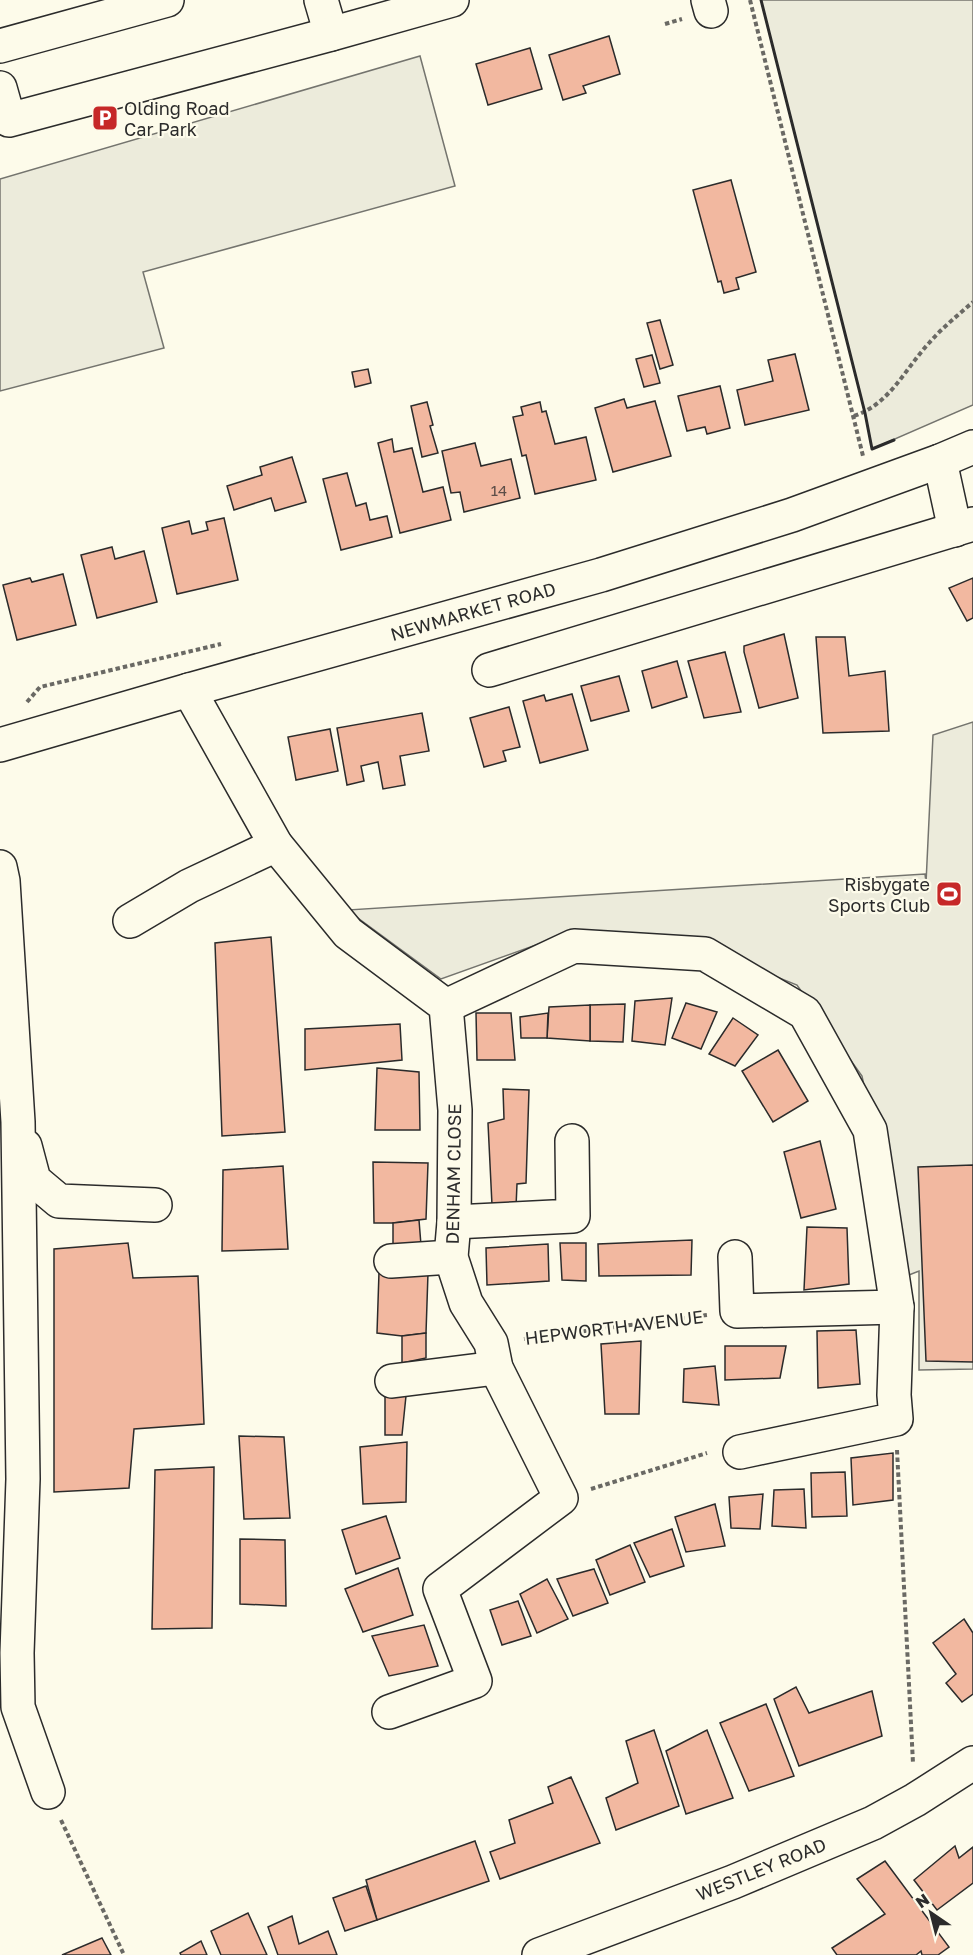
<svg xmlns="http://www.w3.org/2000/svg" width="973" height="1955" font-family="'Golos Text',sans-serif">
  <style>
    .green { fill: #ecebdb; stroke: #74746e; stroke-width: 1.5 }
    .building { fill: #f2b8a0; stroke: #2b2b2b; stroke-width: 1.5 }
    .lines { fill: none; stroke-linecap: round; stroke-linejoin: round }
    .minor-casing { stroke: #2b2b2b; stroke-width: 36 }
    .major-casing { stroke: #2b2b2b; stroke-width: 36 }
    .path { stroke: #6a6964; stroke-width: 4; stroke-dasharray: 4.5 3; stroke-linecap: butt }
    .minor { stroke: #fdfbea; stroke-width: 33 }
    .major { stroke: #fdfbea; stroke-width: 33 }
    .wall { stroke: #2b2b2b; stroke-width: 3 }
    .labels { text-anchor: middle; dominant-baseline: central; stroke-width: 4.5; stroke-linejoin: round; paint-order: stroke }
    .number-label { font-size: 15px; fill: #5d4e48 }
    .poi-label { font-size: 18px; fill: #2b2b2b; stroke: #fdfbea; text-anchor: start }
    .street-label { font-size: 18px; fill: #2b2b2b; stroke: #fdfbea }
  </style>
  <rect width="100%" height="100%" fill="#fdfbea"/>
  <g class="green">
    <path d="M761 0H973V405L872 449 865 413Z"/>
    <path d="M420 56 455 186 143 272 164 348 0 391V179Z"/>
    <path d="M973 722V1369L919 1370V1271L904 1277 862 1076 797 985 684 940 561 936 441 979 347 910 925 874 926 883 933 735Z"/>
  </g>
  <g class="building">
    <path d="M609 36 620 74 583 86 586 93 563 100 549 55Z"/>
    <path d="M530 48 542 89 488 105 476 64Z"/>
    <path d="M731 180 756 272 736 278 739 289 724 293 721 281 718 282 693 190Z"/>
    <path d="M660 320 673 365 660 369 647 323Z"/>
    <path d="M795 354 809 410 745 425 737 390 773 381 768 360Z"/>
    <path d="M652 355 660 383 644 387 636 359Z"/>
    <path d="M368 369 371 383 355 387 352 372Z"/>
    <path d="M720 386 730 428 707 434 705 427 687 431 678 396Z"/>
    <path d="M624 399 627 408 655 401 671 456 613 472 595 408Z"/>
    <path d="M427 402 433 425 430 426 438 453 422 457 411 406Z"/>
    <path d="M540 402 542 412 546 411 555 444 586 437 596 480 535 494 526 455 522 456 513 417 523 415 521 407Z"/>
    <path d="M392 439 394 452 412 448 423 492 443 487 451 520 400 533 378 443Z"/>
    <path d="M475 443 481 466 511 459 520 498 464 512 460 492 451 493 442 451Z"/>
    <path d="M292 457 306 502 275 511 271 498 234 510 227 486 262 475 260 467Z"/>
    <path d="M347 473 356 506 366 503 370 520 387 516 392 537 341 550 323 479Z"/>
    <path d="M224 518 238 580 177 594 162 528 189 521 192 534 208 530 206 522Z"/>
    <path d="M112 547 115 559 144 551 157 602 97 618 81 555Z"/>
    <path d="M63 574 76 625 17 640 3 585 30 578 32 582Z"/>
    <path d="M973 578V618L967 621 949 588Z"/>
    <path d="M784 634 798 698 759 708 744 652V646Z"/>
    <path d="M816 637H845L849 676 885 671 889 731 823 733Z"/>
    <path d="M725 652 741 712 704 718 688 661Z"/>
    <path d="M677 661 687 697 652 708 642 671Z"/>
    <path d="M619 676 629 711 591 721 581 686Z"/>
    <path d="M572 694 588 750 540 763 523 701 544 695 546 701Z"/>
    <path d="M509 707 520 747 503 751 506 761 484 767 470 718Z"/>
    <path d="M422 713 429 751 400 756 405 785 383 789 378 762 361 766 364 781 347 785 337 728Z"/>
    <path d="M330 729 338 771 296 780 288 737Z"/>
    <path d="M271 937 285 1132 222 1136 215 943Z"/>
    <path d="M672 998 665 1045 632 1041 635 1001Z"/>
    <path d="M686 1003 717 1012 701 1049 672 1038Z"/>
    <path d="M625 1004 623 1042 590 1041V1005Z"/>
    <path d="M590 1005V1041L547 1038 549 1007Z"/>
    <path d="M476 1013H511L515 1060H477Z"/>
    <path d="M548 1013 547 1038H521L520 1017Z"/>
    <path d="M733 1018 758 1035 735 1066 709 1054Z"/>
    <path d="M400 1024 402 1060 305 1070V1029Z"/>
    <path d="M778 1050 808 1101 773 1122 742 1071Z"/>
    <path d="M377 1068 419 1072 420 1130H375Z"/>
    <path d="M503 1089 529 1090 526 1183 517 1184 516 1207 492 1205 488 1123 504 1119Z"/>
    <path d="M820 1141 836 1209 801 1218 784 1152Z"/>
    <path d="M373 1162 428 1163 426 1219 393 1223H374Z"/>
    <path d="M973 1165V1362L926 1361 918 1167Z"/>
    <path d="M283 1166 288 1249 222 1251 223 1170Z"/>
    <path d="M419 1220 421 1245 393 1247V1223Z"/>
    <path d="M807 1227 847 1228 849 1284 804 1290Z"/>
    <path d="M692 1240 691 1275 599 1276 598 1244Z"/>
    <path d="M128 1243 133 1278 198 1276 204 1424 134 1429 129 1488 54 1492V1249Z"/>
    <path d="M560 1243H586V1281L562 1280Z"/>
    <path d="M548 1244 549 1281 487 1285 486 1248Z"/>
    <path d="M379 1272 428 1273 426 1333 402 1336 377 1333Z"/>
    <path d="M856 1330 860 1384 818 1388 817 1331Z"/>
    <path d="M426 1333V1358L402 1363V1336Z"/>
    <path d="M641 1341 639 1414H605L601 1344Z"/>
    <path d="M725 1346H786L780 1378 725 1380Z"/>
    <path d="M715 1366 719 1405 683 1402 684 1369Z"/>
    <path d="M407 1386 402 1435H385V1387Z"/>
    <path d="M239 1436 284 1437 290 1518 244 1519Z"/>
    <path d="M407 1442 406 1502 363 1504 360 1447Z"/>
    <path d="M893 1453V1500L853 1505 851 1458Z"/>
    <path d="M214 1467 212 1628 152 1629 155 1470Z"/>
    <path d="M845 1472 847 1516 812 1517 811 1473Z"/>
    <path d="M804 1489 806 1528 772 1526 774 1490Z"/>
    <path d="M763 1494 760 1529 731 1528 729 1497Z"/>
    <path d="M715 1504 725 1546 686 1552 675 1517Z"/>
    <path d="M386 1516 400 1558 356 1574 342 1530Z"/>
    <path d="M672 1529 684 1566 650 1577 634 1543Z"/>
    <path d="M240 1539 285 1540 286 1606 240 1604Z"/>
    <path d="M630 1545 645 1582 610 1595 596 1560Z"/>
    <path d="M398 1568 413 1615 363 1632 345 1589Z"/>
    <path d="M594 1569 608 1603 573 1616 557 1579Z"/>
    <path d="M547 1579 568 1619 537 1633 520 1594Z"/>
    <path d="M518 1601 531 1636 502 1645 490 1610Z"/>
    <path d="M964 1619 973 1633V1694L962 1702 946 1683 956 1674 933 1643Z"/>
    <path d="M424 1625 438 1666 389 1676 372 1636Z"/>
    <path d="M796 1687 809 1713 872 1691 882 1736 799 1766 774 1699Z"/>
    <path d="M766 1704 794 1776 749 1791 720 1723Z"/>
    <path d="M654 1730 679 1806 616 1830 606 1798 638 1783 626 1741Z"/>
    <path d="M707 1730 733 1798 686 1814 666 1751Z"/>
    <path d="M571 1777 600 1843 500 1879 490 1852 515 1843 509 1820 553 1803 548 1787Z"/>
    <path d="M475 1841 489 1881 377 1920 366 1880Z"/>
    <path d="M955 1846 959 1858 973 1847V1883L937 1910 914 1880Z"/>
    <path d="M885 1861 949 1947 938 1955H922L921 1951 916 1955H837L832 1948 885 1914 857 1879Z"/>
    <path d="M366 1886 377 1920 345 1931 333 1898Z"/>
    <path d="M248 1913 267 1955H221L211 1931Z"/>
    <path d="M292 1916 299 1944 328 1931 337 1955H278L268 1927Z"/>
    <path d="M102 1938 111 1955H62Z"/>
    <path d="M201 1941 207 1955H181L180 1953Z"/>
  </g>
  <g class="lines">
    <defs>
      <g id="minor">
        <path d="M321 0 331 34"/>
        <path d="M708 0 711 11"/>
        <path d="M0 46 167 0"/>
        <path d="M0 88 9 120 331 34 452 0"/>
        <path d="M940 461 955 530"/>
        <path d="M489 670 973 524"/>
        <path d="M189 690 276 845 348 933 446 1006 455 1110 454 1222 451 1257 466 1303 491 1343 496 1368 561 1498 440 1589 475 1681 389 1712"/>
        <path d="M0 867 3 881 18 1122 23 1479 17 1653 18 1707 48 1792"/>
        <path d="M130 921 189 886 276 845"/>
        <path d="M446 1006 574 946 705 954 805 1013 870 1130 897 1307 894 1395 896 1419 740 1452"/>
        <path d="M25 1146 34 1180 59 1201 155 1205"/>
        <path d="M454 1222 573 1216 572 1141"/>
        <path d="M735 1257 737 1311 897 1307"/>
        <path d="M391 1261 451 1257"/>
        <path d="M392 1381 496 1368"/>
        <path d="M539 1955 733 1882 873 1823 915 1800 973 1763"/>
      </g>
      <path id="major" d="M0 745 189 690 601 575 792 515 940 461 973 447"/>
    </defs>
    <use href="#minor" class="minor-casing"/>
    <use href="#major" class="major-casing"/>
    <g class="path">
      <path d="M750 0 863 456"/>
      <path d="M665 24 682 19"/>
      <path d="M854 416C890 404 905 369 929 343 942 328 958 315 973 302"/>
      <path d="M27 702 40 687 221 644"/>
      <path d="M524 1339 707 1315"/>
      <path d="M897 1450 913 1763"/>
      <path d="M591 1489 707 1453"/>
      <path d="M61 1820 124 1955"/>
    </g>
    <use href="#minor" class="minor"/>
    <use href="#major" class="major"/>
    <path class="wall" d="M761 0 865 413 872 449 894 440"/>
  </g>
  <defs>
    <symbol id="parking-square" viewBox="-11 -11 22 22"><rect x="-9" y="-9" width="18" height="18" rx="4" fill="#c62828" stroke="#fdfbea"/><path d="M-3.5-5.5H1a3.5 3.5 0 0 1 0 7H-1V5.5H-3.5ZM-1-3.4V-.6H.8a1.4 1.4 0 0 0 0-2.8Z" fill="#fff"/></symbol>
    <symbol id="stadium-square" viewBox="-11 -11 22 22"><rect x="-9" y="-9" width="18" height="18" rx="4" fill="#c62828" stroke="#fdfbea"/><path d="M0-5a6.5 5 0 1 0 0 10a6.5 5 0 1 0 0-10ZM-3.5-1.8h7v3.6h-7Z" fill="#fff"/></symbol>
  </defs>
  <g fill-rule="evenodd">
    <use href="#parking-square" x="90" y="103" width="30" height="30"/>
    <use href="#stadium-square" x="934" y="879" width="30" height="30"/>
  </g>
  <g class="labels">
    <g class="number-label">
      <text x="499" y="490">14</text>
    </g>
    <g class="poi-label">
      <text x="124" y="108">Olding Road<tspan x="124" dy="21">Car Park</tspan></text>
      <text x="930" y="884" text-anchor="end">Risbygate<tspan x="930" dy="21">Sports Club</tspan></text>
    </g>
    <g class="street-label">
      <text transform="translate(473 611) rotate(-16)">NEWMARKET ROAD</text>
      <text transform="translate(453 1174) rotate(-89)">DENHAM CLOSE</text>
      <text transform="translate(614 1327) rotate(-7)">HEPWORTH AVENUE</text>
      <text transform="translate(761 1869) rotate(-22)">WESTLEY ROAD</text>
    </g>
  </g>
  <g transform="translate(931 1913) rotate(325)" stroke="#fdfbea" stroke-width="4.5" paint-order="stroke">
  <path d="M0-4.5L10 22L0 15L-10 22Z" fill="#2b2b2b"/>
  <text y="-9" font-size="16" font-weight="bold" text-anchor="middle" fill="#2b2b2b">N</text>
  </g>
</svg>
